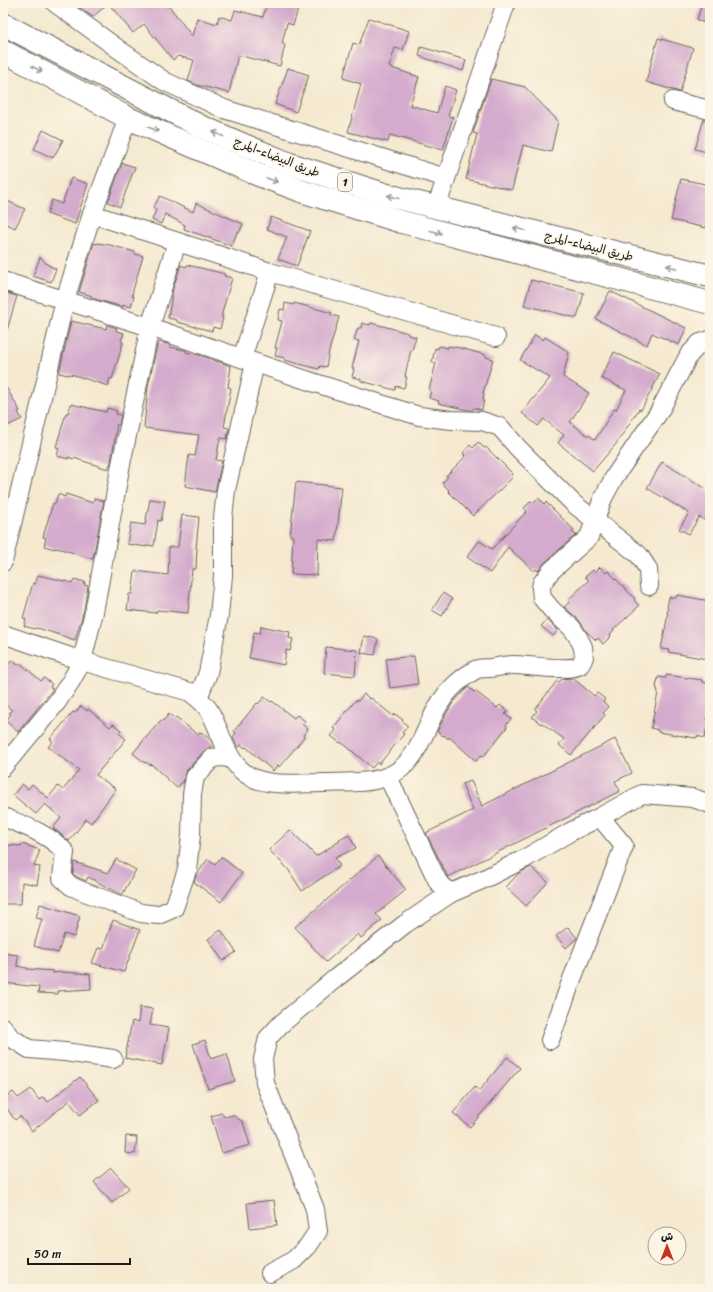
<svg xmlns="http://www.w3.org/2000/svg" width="713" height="1292" font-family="Sriracha,'Playpen Sans Arabic',sans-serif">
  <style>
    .building { fill: #d4abcd }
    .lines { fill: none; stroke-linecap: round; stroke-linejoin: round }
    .minor-casing { stroke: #68645b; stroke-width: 20 }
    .highway-casing { stroke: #68645b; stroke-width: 24 }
    .minor { stroke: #fff; stroke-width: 18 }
    .highway { stroke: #fff; stroke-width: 22 }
    .oneway { stroke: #999 }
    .labels { text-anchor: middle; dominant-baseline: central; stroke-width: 3; stroke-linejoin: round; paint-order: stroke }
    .shield { fill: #fcf5e5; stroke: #5f5d58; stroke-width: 1 }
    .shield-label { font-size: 11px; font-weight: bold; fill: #1c1c1c }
    .street-label { font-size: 12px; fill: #1c1c1c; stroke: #fcf5e5 }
  </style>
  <rect width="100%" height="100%" fill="#fcf5e5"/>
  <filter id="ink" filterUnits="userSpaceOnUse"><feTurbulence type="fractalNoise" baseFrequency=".025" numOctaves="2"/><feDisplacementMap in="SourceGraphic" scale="8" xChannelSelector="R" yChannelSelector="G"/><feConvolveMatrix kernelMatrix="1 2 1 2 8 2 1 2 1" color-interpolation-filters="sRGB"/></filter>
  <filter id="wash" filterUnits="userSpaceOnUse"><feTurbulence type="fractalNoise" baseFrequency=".012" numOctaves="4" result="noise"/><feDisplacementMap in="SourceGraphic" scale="16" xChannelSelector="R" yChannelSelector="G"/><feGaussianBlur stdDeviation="0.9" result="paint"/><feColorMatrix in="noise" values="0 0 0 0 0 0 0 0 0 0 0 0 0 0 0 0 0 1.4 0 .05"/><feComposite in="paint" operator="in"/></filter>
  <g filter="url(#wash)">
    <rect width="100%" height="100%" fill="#f5e9d0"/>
    <g id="blocks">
      <g class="building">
        <path d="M73 3H164L167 7 169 6 192 36 197 18 217 24 219 16 232 20 235 10 263 17 267 3H300L293 25 287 23 282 43 285 45 280 66 238 55 229 93 197 85 188 81 194 60 178 56 173 60 144 24 133 33 108 3 93 17Z"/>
        <path d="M702 3H710V25L697 20Z"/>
        <path d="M369 18 409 31 403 50 395 48 389 67 419 77 410 105 437 113 445 86 456 90 448 116 453 117 443 150 390 135 388 142 348 132 361 84 343 78 353 43 359 45Z"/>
        <path d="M658 38 693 48 680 92 646 82Z"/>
        <path d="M421 47 466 60 463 71 419 56Z"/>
        <path d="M288 68 309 75 296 112 275 104Z"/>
        <path d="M491 79 525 87 558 121 551 152 523 145 512 190 466 179 477 134 473 133Z"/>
        <path d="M704 119 710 120V153L695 149Z"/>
        <path d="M43 130 63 140 53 158 34 149Z"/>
        <path d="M122 163 135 167 120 207 108 202Z"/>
        <path d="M71 178 88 184 75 224 47 214 52 200 62 204Z"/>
        <path d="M681 179 710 185V213L706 228 671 220Z"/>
        <path d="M160 196 193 212 196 203 243 224 239 233 237 232 232 246 184 229 185 225 165 214 161 224 152 220 156 210 153 208Z"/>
        <path d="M3 199 25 209 15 228 3 222Z"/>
        <path d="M271 217 310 231 297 266 278 259 287 237 267 229Z"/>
        <path d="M94 243 97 244 98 243 110 245 135 252V254L143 256 133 290 132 296H134L131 307 123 305V307L91 298 92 296 79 292Z"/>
        <path d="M40 257 48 265 56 269 51 282 33 276Z"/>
        <path d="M181 265 186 267 187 265 205 269 225 274 224 276 232 278 222 313V318H223L220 329 213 327 212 331 177 322V320L168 318 173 288Z"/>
        <path d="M531 280 584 293 577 318 524 305Z"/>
        <path d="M610 291 686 328 679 345 652 333 647 345 596 319Z"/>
        <path d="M3 292 17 296 7 330 3 329Z"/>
        <path d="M285 303 294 305V303L306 306 332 313 331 315 339 317 329 351 326 367 320 366 319 369 284 360 285 358 275 356 277 348H275L282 321 278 320 280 309 284 310Z"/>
        <path d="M71 321 106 329 107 325 117 328 116 331 124 333 121 341 123 342 120 353 112 379 110 378 108 386 74 375 68 374V375L59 373Z"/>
        <path d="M362 323 370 325 371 323 383 326 408 333V335L416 337 412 350H411L406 371 405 377H407L404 388 396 386 395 390 361 381V379L352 377 354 369 352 368 359 341 354 340 358 328H361Z"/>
        <path d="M535 335 543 340 545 337 569 352 563 377 589 393 570 422 588 436 589 435 595 440 614 409 616 410 626 390 601 378 614 352 660 374 641 410 639 409 616 444 593 471 558 443 564 435 544 419 538 426 522 413 550 378 520 360Z"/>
        <path d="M158 342 168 344 170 345V347L184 350H186V352L199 355 231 366 228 387 231 388 224 427 229 428 227 439 220 438 216 460 222 461 215 492 185 486 189 455 195 456 199 435 144 428 148 386Z"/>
        <path d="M439 346 448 348V346L460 348 486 355V357L493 359 483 393H484L483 399H484L482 410 474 408 473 410H468L438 403 439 401 429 398 431 391 429 390 436 363 432 362 435 348 438 349Z"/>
        <path d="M3 382 20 411 18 412 22 419 3 428Z"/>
        <path d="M71 404 106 412 107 408 117 411 116 414 121 415 119 425 117 424 111 462 108 469 74 458V459L68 457V459L57 456 59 448 56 447 66 413H68Z"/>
        <path d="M478 442 484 448 486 447 513 474 512 476 513 477 473 516 448 491 449 490 442 483 448 477 446 476 466 456 463 453 470 445 473 448Z"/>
        <path d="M662 462 710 491V523L699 517 689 534 679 529 689 513 647 488Z"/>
        <path d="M296 482 342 487 336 541 318 539 317 575 291 574 293 536H290Z"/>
        <path d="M58 494 65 497 66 494 93 503 94 498 104 501 93 559 61 549 55 548V549L44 546 46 538 43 537 53 503 55 504Z"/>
        <path d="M538 498 545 504 546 502 574 530 572 532 576 535 544 563 538 571 536 569 534 571 508 547 490 573 467 557 479 541 492 549 527 511 524 508 531 501 533 503Z"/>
        <path d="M150 499 165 501 161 521 158 520 154 546 147 545V547L127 544 131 523 145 525Z"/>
        <path d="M182 515 199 517 196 548H197L196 569H192L188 613 157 610 156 613 127 610 129 594H132L135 571 168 575 169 547H178Z"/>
        <path d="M600 567 606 573 608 571 617 580 635 599 634 600 639 606 613 630 614 631 610 635 611 636 603 644 598 638 596 640 587 632 579 620 564 607 570 602 568 600 589 580 585 577 593 570 595 572Z"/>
        <path d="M38 575 73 583 74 579 85 582 84 585 88 586 84 610 75 640 41 629 36 628 35 629 24 626 26 619 23 618 33 583 35 584Z"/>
        <path d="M443 593 452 599 442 616 432 610Z"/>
        <path d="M677 595 710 601V657H707V659L668 652 669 650 661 649 668 614H667L668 608H667L669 597 676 598Z"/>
        <path d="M547 620 558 630 553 636 541 626Z"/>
        <path d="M261 626 290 632 289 638 293 639 290 651 286 650 284 665 249 658 254 632 260 633Z"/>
        <path d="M364 636 378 639 375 655 361 653Z"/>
        <path d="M326 647 357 650 355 676 324 673Z"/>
        <path d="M414 656 418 684 390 688 386 659Z"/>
        <path d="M12 660 18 665 20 663 41 681 44 678 52 684 50 687 53 689 18 732 6 721 11 714 9 713 12 710 3 703V671Z"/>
        <path d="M666 675 702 680V682L710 684V701L707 720H710V731L706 730 705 738 697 736 696 738 658 732V730L651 728 658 693 657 688H656L658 677 666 678Z"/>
        <path d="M570 678 571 680 573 678 594 696 597 693 605 699 603 702 609 707 603 713 605 715 571 755 559 745 564 739 546 726 542 723 541 724 532 717 537 711 535 709 557 681 559 682 562 679Z"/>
        <path d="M468 687 474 692 475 691 497 708 500 705 508 712 505 714 511 719 506 725 507 727 483 757 481 755 476 761 449 737 448 739 444 735 443 736 437 731 452 704Z"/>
        <path d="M364 694 370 699 371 698 393 716 395 714 403 720 402 721 408 726 402 733 404 734 379 764 377 762 372 768 345 745 340 742V743L331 736 336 730 333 728 356 700 358 701Z"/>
        <path d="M264 697 271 702 272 701 294 718 297 715 305 721 302 724 308 729 303 735 304 737 297 746 279 767 278 765 273 771 246 747 245 748 241 745 238 748 233 737 236 733 234 731 257 703 258 704Z"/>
        <path d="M81 706 87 711 88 709 110 727 113 724 121 730 119 733 126 739 96 775 116 789 91 823 86 819 69 841 53 828 61 818 45 804 36 814 13 795 22 784 28 789 32 784 48 798 58 786 63 790 79 770 48 747 53 741 50 739 73 712 75 713Z"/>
        <path d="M169 714 175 719 176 717 198 735 201 732 211 740 213 745 204 751 187 770 183 783 182 782 177 788 151 764 150 765 146 762 145 763 133 753 161 720 163 721Z"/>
        <path d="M615 739 632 773 615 781 620 791 448 877 426 833 473 810 462 784 471 781 482 806Z"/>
        <path d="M290 830 316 856 340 841 339 840 349 835 356 848 335 858 340 866 302 891 288 869 269 850Z"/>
        <path d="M22 844 40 850 34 866 40 867 37 885 22 882 21 904H3V845L21 846Z"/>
        <path d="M378 856 406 890 376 914 382 920 361 938 358 934 326 962 295 927Z"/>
        <path d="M221 857 242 873 221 902 194 882 197 874 208 859 215 864Z"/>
        <path d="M116 859 136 870 122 895 88 877 86 881 77 877 73 874 74 862 108 873Z"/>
        <path d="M531 867 548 882 526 906 506 887 519 873Z"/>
        <path d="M40 904 80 916 74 937 64 934 58 953 34 946 42 919 36 918Z"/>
        <path d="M113 920 140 930 124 972 92 963 98 948 103 949Z"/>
        <path d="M568 927 577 938 566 948 556 936Z"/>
        <path d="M221 930 236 952 223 961 208 939Z"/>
        <path d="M3 953 18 955 17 966 27 968V969L53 971 52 973 62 972 90 974 91 989 58 991V994L38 993 39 987 3 983Z"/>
        <path d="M140 1007 153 1009 150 1025 169 1028 162 1065 125 1058 132 1021 138 1023Z"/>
        <path d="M205 1040 211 1059 227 1054 235 1081 208 1089 193 1044Z"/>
        <path d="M507 1057 520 1068 470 1127 453 1113 475 1087 479 1091Z"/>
        <path d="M80 1077 99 1100 80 1115 69 1101 32 1131 20 1116 15 1120 3 1103V1099L13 1092 18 1098 31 1089 39 1100 43 1097 48 1102Z"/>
        <path d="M222 1113 224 1117 233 1115 243 1122 250 1145 222 1153 211 1116Z"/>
        <path d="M126 1136 137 1137 135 1154 125 1153Z"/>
        <path d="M111 1168 129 1188 112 1203 94 1182Z"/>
        <path d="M274 1200 277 1225 250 1228 247 1203Z"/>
      </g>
    </g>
  </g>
  <g filter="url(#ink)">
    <use href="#blocks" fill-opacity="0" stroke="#68645b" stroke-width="1"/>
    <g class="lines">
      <defs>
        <g id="minor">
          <path d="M55 3 121 51 164 81 224 109 446 178"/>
          <path d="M673 101 710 110"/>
          <path d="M436 208 506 3"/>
          <path d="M92 214 270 272 496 337"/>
          <path d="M3 281 150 327 309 381 419 416 452 420 482 421 500 427 518 448 574 504 639 555 648 569 649 586"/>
          <path d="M242 358 270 272"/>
          <path d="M3 562 65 300 92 214 128 118"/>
          <path d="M3 634 82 661 190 692C198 698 207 705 211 714 223 736 227 765 251 777 271 787 301 783 323 783 344 782 366 784 386 777 418 766 424 728 440 703 448 690 461 678 475 670 479 668 485 668 490 668 498 667 506 665 514 665 527 665 571 672 580 665 582 663 583 659 584 657L583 647 578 637 572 628 552 610 542 598 541 588 542 583 551 571 589 537 603 498 615 476 659 412 689 355 700 343 710 340"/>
          <path d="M198 698 208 673 219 615 223 576V518L226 490 255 363"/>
          <path d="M3 767 57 702 71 681 82 661 94 612 120 469 150 327 177 242"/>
          <path d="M388 777 438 882 451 893 484 879 524 859 570 832 600 817 642 794 693 798 710 804"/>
          <path d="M3 817C25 826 49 834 65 852L62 878 71 886 82 891 141 913 158 915 174 908 187 870 191 835 192 794 195 777 212 758 221 757 230 758"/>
          <path d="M3 1027 10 1037 29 1049 65 1052 113 1059"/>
          <path d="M550 1040 572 979 624 846 600 817"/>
          <path d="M270 1273 294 1260 308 1246 318 1231 315 1209 265 1083 263 1059 268 1038 281 1024 336 978 405 924 451 893"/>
        </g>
        <g id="highway">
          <path d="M3 24 198 125 244 145 290 164 387 195 710 276"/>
          <path d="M3 51 128 118 256 174 304 192 402 222 710 303"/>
        </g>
      </defs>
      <use href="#minor" class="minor-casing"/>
      <use href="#highway" class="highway-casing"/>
      <use href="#minor" class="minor"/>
      <use href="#highway" class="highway"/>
    </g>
    <defs><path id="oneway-shaft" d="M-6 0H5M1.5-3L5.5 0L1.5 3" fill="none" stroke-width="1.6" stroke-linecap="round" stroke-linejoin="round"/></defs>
    <g class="oneway">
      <use href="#oneway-shaft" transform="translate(37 69) rotate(28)"/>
      <use href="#oneway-shaft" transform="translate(153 129) rotate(23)"/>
      <use href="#oneway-shaft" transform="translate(218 134) rotate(-156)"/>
      <use href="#oneway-shaft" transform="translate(272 180) rotate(20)"/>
      <use href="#oneway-shaft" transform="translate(393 197) rotate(-165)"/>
      <use href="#oneway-shaft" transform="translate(519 229) rotate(-166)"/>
      <use href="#oneway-shaft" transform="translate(436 232) rotate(15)"/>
      <use href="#oneway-shaft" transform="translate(672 267) rotate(-166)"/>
    </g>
  </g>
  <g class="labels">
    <rect class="shield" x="338" y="173" width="14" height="18" rx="3"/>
    <g class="shield-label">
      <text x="345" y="182">1</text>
    </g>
    <g class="street-label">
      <text transform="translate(277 157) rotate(21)">طريق البيضاء-المرج</text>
      <text transform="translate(589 246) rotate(14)">طريق البيضاء-المرج</text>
    </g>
  </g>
  <rect width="713" height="1292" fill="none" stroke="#fcf5e5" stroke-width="16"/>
  <g transform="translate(667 1246)"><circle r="19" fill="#fcf5e5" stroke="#a29e95"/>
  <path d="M0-3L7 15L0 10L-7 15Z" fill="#c8321e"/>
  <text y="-6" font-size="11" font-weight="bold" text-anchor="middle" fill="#1c1c1c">ش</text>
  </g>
  <path d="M28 1258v6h102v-6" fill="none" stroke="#1c1c1c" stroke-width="2"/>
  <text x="34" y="1258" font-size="12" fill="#1c1c1c" stroke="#fcf5e5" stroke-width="3" paint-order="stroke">50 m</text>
</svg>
